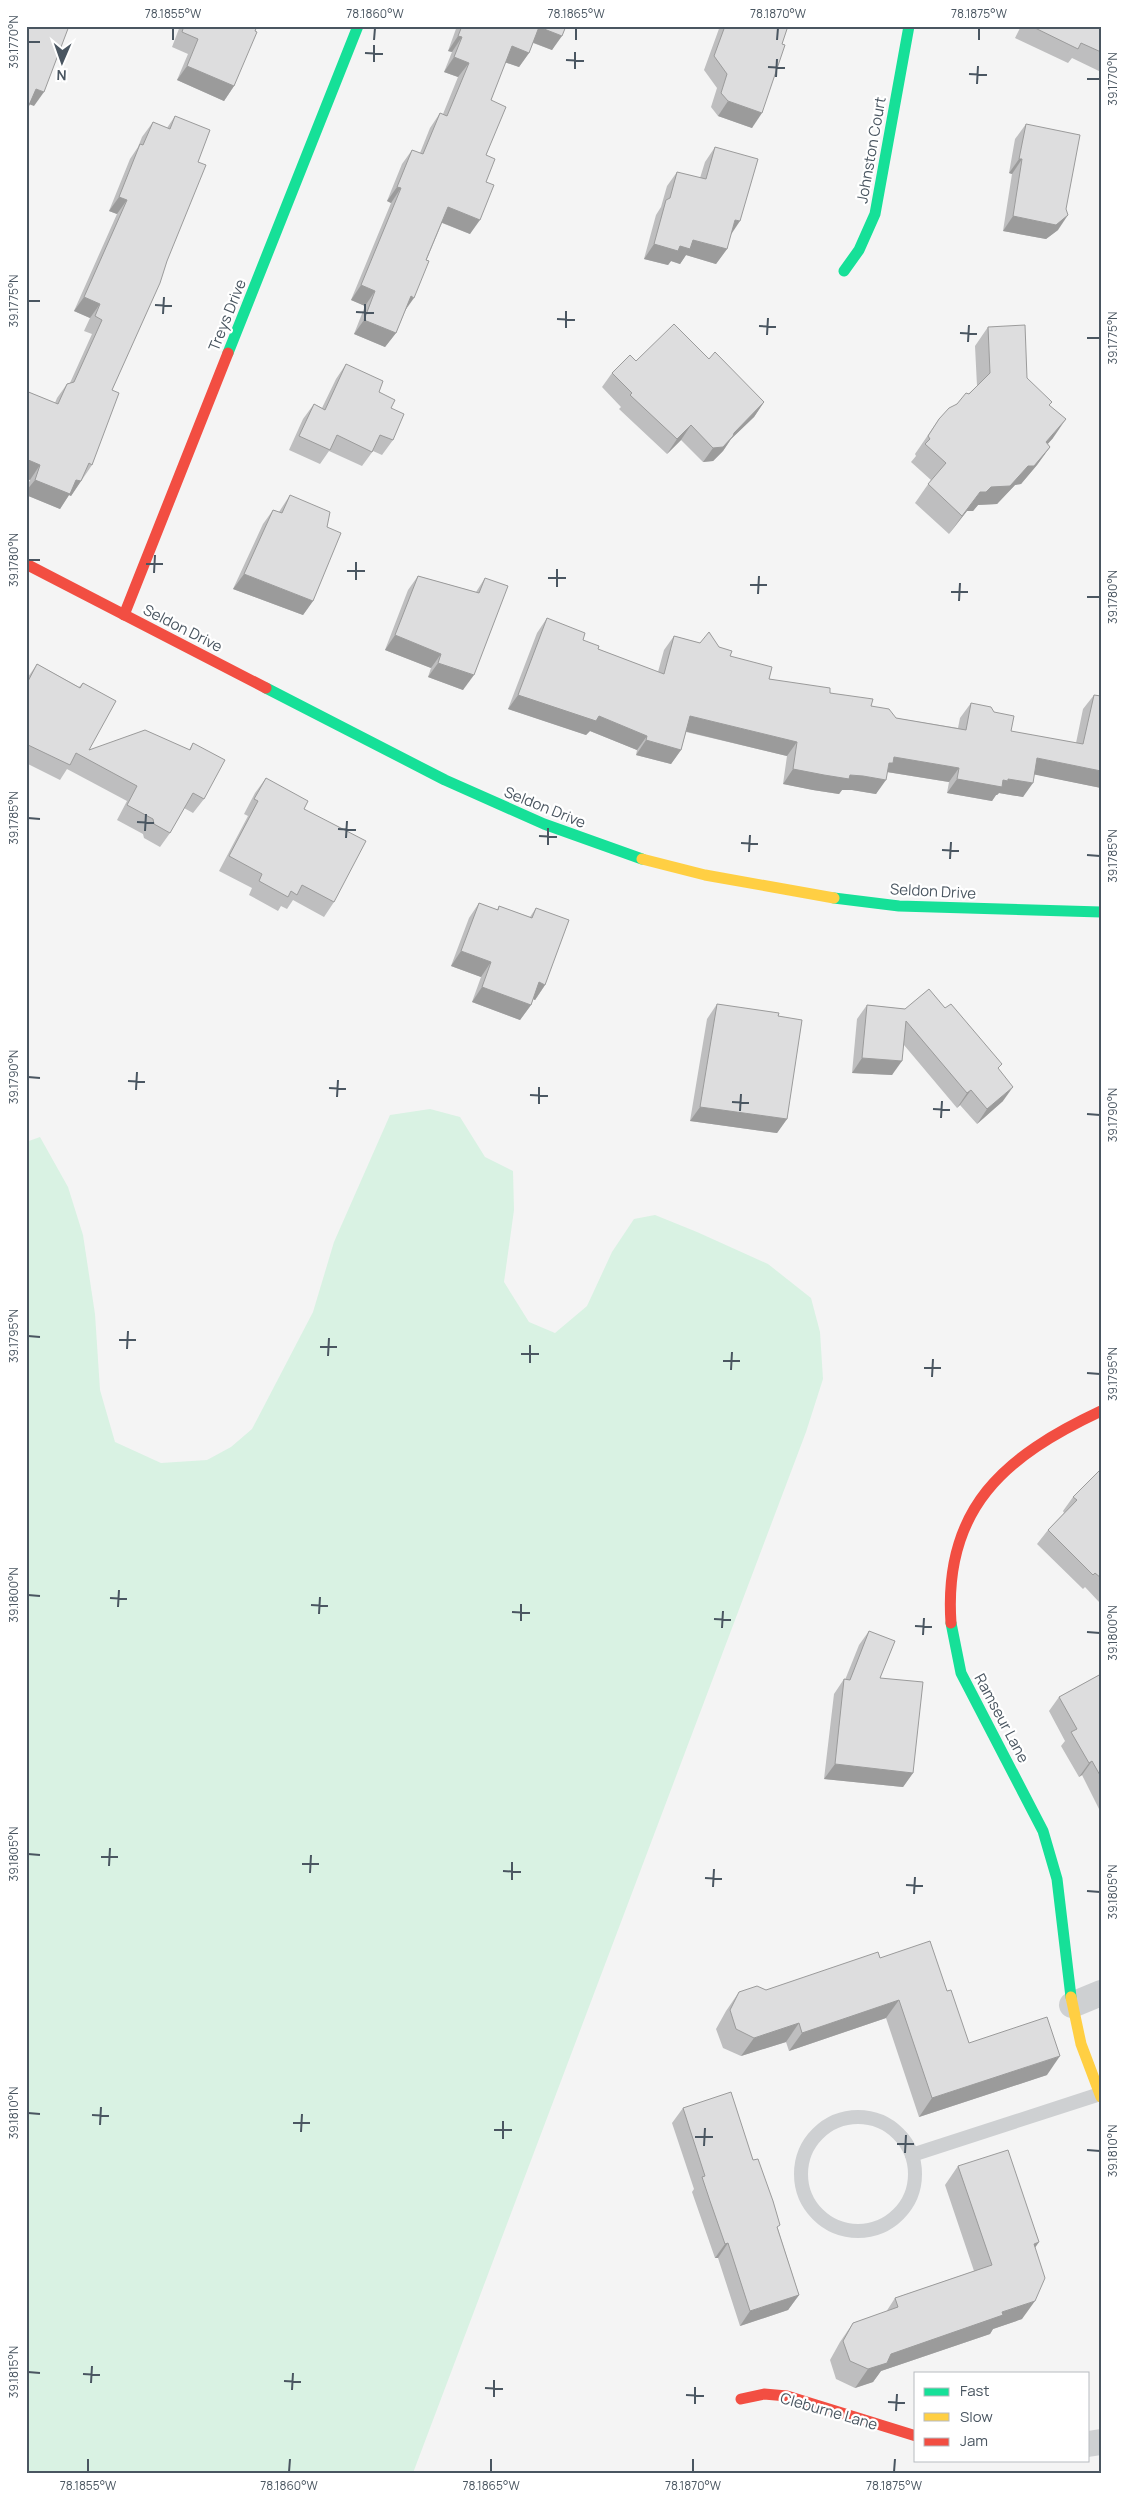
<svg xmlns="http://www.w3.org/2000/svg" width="1127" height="2499" font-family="Manrope,sans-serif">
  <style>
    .green { fill: #d9f2e3 }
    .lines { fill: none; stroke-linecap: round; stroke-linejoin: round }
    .lane { stroke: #ced0d2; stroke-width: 14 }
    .street { stroke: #ced0d2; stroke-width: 26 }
    .fast { stroke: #16e098; stroke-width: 11 }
    .slow { stroke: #ffcf43; stroke-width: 11 }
    .jam { stroke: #f24e42; stroke-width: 11 }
    .wall { fill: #bebebf }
    .shaded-wall { fill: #9b9b9b }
    .building { fill: #ddddde; stroke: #9b9b9b }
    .ticks { fill: none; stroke: #4a5661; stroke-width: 2 }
    .labels { text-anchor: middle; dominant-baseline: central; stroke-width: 4.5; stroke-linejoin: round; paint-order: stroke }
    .street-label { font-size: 15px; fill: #4a5661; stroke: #fff }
    .neatline { fill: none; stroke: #4a5661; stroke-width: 2 }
    .ticks-label { font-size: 12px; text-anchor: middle; fill: #4a5661 }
  </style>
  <rect width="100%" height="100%" fill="#f4f4f4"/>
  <path class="green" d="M430 1109 460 1117 485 1157 513 1171 514 1210 504 1282 529 1322 555 1333 587 1306 612 1252 634 1219 655 1215 697 1232 768 1264 811 1298 820 1332 823 1379 806 1432 413 2473H26V1142L40 1137 68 1187 83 1235 95 1314 100 1390 115 1442 161 1463 207 1460 231 1447 252 1429 313 1312 334 1242 390 1115Z"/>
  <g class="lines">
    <g class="lane">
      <circle cx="858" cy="2174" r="57"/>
      <path d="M912 2155 1100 2094"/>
    </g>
    <g class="street">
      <path d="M1072 2005 1101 1993"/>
      <path d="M1088 2444 1101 2442"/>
    </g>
    <g class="fast">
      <path d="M844 271 859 250 875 214 909 26"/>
      <path d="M228 353 358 26"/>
      <path d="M266 688 445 780 544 824 642 859"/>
      <path d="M834 898 899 906 1101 912"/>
      <path d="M951 1623 961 1673 1043 1831 1057 1879 1071 1997"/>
    </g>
    <g class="slow">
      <path d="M642 859 705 875 834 898"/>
      <path d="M1071 1997 1081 2044 1101 2097"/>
    </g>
    <g class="jam">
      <path d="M26 564 266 688"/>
      <path d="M124 615 228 353"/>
      <path d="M951 1623C943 1508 1005 1456 1101 1411"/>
      <path d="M741 2399 764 2394 787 2396 916 2436"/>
    </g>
  </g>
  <g class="wall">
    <path d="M180 26H257L234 86 224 101 177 80 188 54 172 47Z"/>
    <path d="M457 26H566L552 50 533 43 529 53 519 67 505 62 491 100 486 155V182L470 234 442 223 396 333 385 347 354 334 365 306 351 300 391 203 387 201 402 164 412 150 420 153 430 128 440 113 443 114 458 77 444 72 452 52 448 51Z"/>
    <path d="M720 26H788L752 128 718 116 711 107 717 88 704 70Z"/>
    <path d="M1021 26H1101V72L1072 58 1068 63 1015 38Z"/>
    <path d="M175 116 198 162 112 390 92 465 71 496 69 495 60 509 26 495V489L30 480 26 478V391L55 403 57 398 67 384 70 383 92 334 84 331 90 318 74 311 117 214 109 211 130 159 138 147 142 137 153 122 167 128Z"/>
    <path d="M1026 124 1058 230 1046 239 1003 231 1012 174 1009 173 1015 139Z"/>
    <path d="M715 147 730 236 727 249 716 264 686 255 680 264 671 261 668 265 644 259 656 215 661 207 667 186 677 172 700 178 705 162Z"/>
    <path d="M988 327 1027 378 1050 405 1053 438 1047 444 1050 447 1037 465 1021 484 1015 485 997 504 978 505 973 511H967L949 534 915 503 931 480 911 462 916 456 915 454 939 419 957 404 977 386 975 346Z"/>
    <path d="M709 359 764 402 754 417 731 439 723 451 713 461 703 462 681 440 667 454 619 409 621 407 602 387 612 373 636 361Z"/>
    <path d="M346 364 379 392 391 408 393 440 382 455 373 451 362 466 329 451 320 464 289 450 303 419 314 404 322 408 336 379Z"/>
    <path d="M290 495 327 527 313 601 303 615 233 589 263 524 273 510 279 512Z"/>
    <path d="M418 576 476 592 485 578 463 690 428 677 431 668 385 650 408 590Z"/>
    <path d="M547 618 598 649 658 672 664 650 674 636 700 643 719 647 730 656 769 679 830 693 871 706 896 718 958 728 960 718 971 703 994 712 1011 731 1076 743 1083 709 1094 695 1101 788 1034 774 1023 797 999 793 997 795H996L992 801 947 793 949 782 887 772 876 794 852 790H842L839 794 813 790 783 784 787 756 686 732 681 750 671 764 636 755 637 750 590 731 586 735 508 709 537 633Z"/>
    <path d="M37 664 79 687 83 683 89 750H189L193 743 204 799 193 813 184 808 170 833 160 847 144 838 143 834 117 820 127 801 67 769 60 780 26 763V680Z"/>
    <path d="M266 778 304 809 334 902 324 917 293 900 287 909 281 906 278 911 249 895 252 888 219 871 248 816 244 814 255 793Z"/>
    <path d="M479 903 497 910 499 906 530 917 536 908 545 985 535 1000 533 999 531 1005 520 1020 472 1002 481 977 451 966 469 918Z"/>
    <path d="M717 1004 778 1016 787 1119 777 1133 690 1121 707 1019Z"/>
    <path d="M867 1005 905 1009 999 1069 1003 1101 977 1124 960 1105 957 1108 904 1045 892 1075 852 1073 857 1019Z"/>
    <path d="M1101 1469V1602L1100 1603 1085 1587 1083 1589 1037 1544 1048 1530 1064 1513 1063 1511 1073 1497Z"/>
    <path d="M869 1631 880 1678 913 1773 903 1787 824 1779 834 1694 844 1679 845 1680 859 1645Z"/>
    <path d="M1101 1674V1813L1082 1775 1079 1777 1061 1746 1065 1741 1049 1711 1059 1697Z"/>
    <path d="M880 1958 947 1991 969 2043 1047 2075 919 2117 886 2018 789 2051 786 2042 741 2056 723 2048 716 2029 726 2011 739 1992 766 1990Z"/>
    <path d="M683 2108 753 2160 778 2229 799 2295 788 2310 740 2326 718 2258H715L700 2215 692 2192 694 2189 672 2123Z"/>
    <path d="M958 2166 1035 2248 1022 2319 993 2329 990 2334 881 2371 873 2382 855 2388 836 2379 830 2360 840 2342 853 2323 886 2312 895 2298 974 2271 945 2185Z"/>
  </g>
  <g class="shaded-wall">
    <path d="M539 27 562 36 552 50 529 41Z"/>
    <path d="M458 36 462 37 452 52 448 51Z"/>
    <path d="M512 46 529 53 519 67 501 61Z"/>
    <path d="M454 57 469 63 458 77 444 72Z"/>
    <path d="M187 66 234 86 224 101 177 80Z"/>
    <path d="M36 89 44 92 34 106 26 103Z"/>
    <path d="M728 101 762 113 752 128 718 116Z"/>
    <path d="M1019 159H1022L1012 174 1009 173Z"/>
    <path d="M397 187 401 188 391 203 387 201Z"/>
    <path d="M119 197 127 200 117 214 109 211Z"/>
    <path d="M448 207 480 220 470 234 438 221Z"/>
    <path d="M1068 215 1058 230 1046 239 1003 231 1013 216Z"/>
    <path d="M735 220 740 221 730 236Z"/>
    <path d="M693 240 727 249 716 264 686 255 680 264 671 261 668 265 644 259 654 244Z"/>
    <path d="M361 285 375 291 365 306 351 300Z"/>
    <path d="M411 296 414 298 404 312Z"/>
    <path d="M84 297 100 304 90 318 74 311Z"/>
    <path d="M364 320 396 333 385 347 354 334Z"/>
    <path d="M764 402 754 417 731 439 723 451 713 461 703 462 713 448 734 433Z"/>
    <path d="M1066 419 1053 438 1033 461 1046 442Z"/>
    <path d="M691 425 681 440 667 454 677 439Z"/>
    <path d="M1050 447 1037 465 1021 484 1015 485 997 504 978 505 973 511H967L949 534 962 516 980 492 1028 466Z"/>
    <path d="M26 459 40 465 30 480 26 478Z"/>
    <path d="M35 480H76L81 481 71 496 69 495 60 509 26 495V491Z"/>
    <path d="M244 574 313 601 303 615 233 589Z"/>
    <path d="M395 635 441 654 431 668 385 650Z"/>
    <path d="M438 663 474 675 463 690 428 677Z"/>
    <path d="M518 695 599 716 647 736 637 750 590 731 586 735 508 709Z"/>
    <path d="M690 716 797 742 787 756 680 730Z"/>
    <path d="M646 740 681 750 671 764 636 755Z"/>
    <path d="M894 757 959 768 949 782 887 772 889 763Z"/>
    <path d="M1037 758 1101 771V788L1027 773Z"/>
    <path d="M793 769 850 775 863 776 886 780 876 794 852 790H842L839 794 813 790 783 784Z"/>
    <path d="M957 779 1003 780 1008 779 1033 783 1023 797 999 793 997 795H996L992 801 947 793Z"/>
    <path d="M461 951 491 962 481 977 451 966Z"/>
    <path d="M539 982 545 985 535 1000 529 997Z"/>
    <path d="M482 987 531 1005 520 1020 472 1002Z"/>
    <path d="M862 1058 902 1061 892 1075 852 1073Z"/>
    <path d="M1013 1087 1003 1101 977 1124 987 1109Z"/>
    <path d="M971 1090 960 1105 957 1108 967 1093Z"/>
    <path d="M700 1107 787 1119 777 1133 690 1121Z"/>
    <path d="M1092 1761 1082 1775 1079 1777 1089 1763Z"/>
    <path d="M835 1764 913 1773 903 1787 824 1779Z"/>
    <path d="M899 2000 886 2018 789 2051 802 2033Z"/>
    <path d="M799 2023 786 2042 741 2056 754 2038Z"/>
    <path d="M1060 2056 1047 2075 919 2117 932 2098Z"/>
    <path d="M1039 2242 1026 2261 1034 2244Z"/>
    <path d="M728 2243 718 2258H715L725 2244Z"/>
    <path d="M799 2295 788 2310 740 2326 750 2311Z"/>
    <path d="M1035 2301 1022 2319 993 2329 990 2334 881 2371 873 2382 855 2388 868 2369 891 2354 1002 2312Z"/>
  </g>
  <g class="building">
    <path d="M26 26H69L44 92 36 89 26 112Z"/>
    <path d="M184 26H257L255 31 257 32 234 86 187 66 198 39 182 32Z"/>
    <path d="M462 26H566L562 36 539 27 529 53 512 46 491 100 506 107 486 155 495 159 486 182 494 185 480 220 448 207 426 260 429 261 414 298 411 296 396 333 364 320 375 291 361 285 401 188 397 187 412 150 423 154 440 113 447 116 469 63 454 57 462 37 458 36Z"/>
    <path d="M725 26H788L782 44 785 45 762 113 728 101 721 93 727 74 714 56Z"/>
    <path d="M1031 26H1101V52L1081 43 1078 49Z"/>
    <path d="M175 116 210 130 198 162 206 165 167 261 160 283 112 390 119 393 92 465 89 463 81 481 76 480 70 494 35 480 40 465 26 459V391L58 404 67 384 74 382 102 320 95 316 100 304 84 297 127 200 119 197 140 144 143 145 153 122 170 129Z"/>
    <path d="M1026 124 1080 135 1066 209 1068 215 1056 225 1013 216 1022 159H1019Z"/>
    <path d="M715 147 758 159 740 221 735 220 727 249 693 240 690 249 680 246 678 251 654 244 666 200 670 198 677 172 706 179Z"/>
    <path d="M674 324 709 359 715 352 764 402 734 433 733 436 723 447 713 448 691 425 677 439 630 395 632 393 612 373 630 355 636 361Z"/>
    <path d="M1025 325 1027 378 1052 402 1049 405 1066 419 1046 442 1050 447 1034 466H1028L1010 486 991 487 986 492H980L962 516 928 484 946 463 925 444 930 439 928 436 939 419 949 408 957 404 966 393 969 394 990 373 988 327Z"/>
    <path d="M346 364 383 381 379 392 395 400 391 408 404 414 393 440 380 435 372 452 337 435 330 450 299 436 314 404 325 410Z"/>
    <path d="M290 495 330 512 327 527 341 533 313 601 244 574 273 510 282 513Z"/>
    <path d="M418 576 479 593 485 578 508 586 474 675 438 663 441 654 395 635Z"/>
    <path d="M547 618 585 633 583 640 599 646 598 649 664 674 674 636 700 643 709 632 719 647 732 651 730 656 772 667 769 679 830 688V693L873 699 871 706 889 709 896 718 966 730 971 703 991 707 994 712 1014 716 1011 731 1083 744 1094 695 1101 696V771L1037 758 1033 783 1008 779V781L1003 780 1002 787 957 779 959 768 894 757 893 763H889L886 780 863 776 850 775 849 779 824 775 793 769 797 742 690 716 681 750 646 740 647 736 599 716 596 721 518 695Z"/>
    <path d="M37 664 80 688 83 683 116 701 89 750 145 730 190 750 193 743 225 760 204 799 193 793 170 833 154 824 153 819 127 805 137 786 76 753 70 765 26 744V685Z"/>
    <path d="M266 778 308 801 304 809 366 841 334 902 302 885 297 895 291 891 288 897 259 881 262 874 229 856 258 801 254 799Z"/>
    <path d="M479 903 498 910 499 906 532 918 536 908 569 920 545 985 539 982 531 1005 482 987 491 962 461 951Z"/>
    <path d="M929 989 945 1008 951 1004 1002 1064 998 1068 1013 1087 987 1109 971 1090 967 1093 906 1021 902 1061 862 1058 867 1005 905 1009Z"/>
    <path d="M717 1004 779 1013 778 1016 802 1020 787 1119 700 1107Z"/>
    <path d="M1101 1469V1578L1095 1573 1093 1575 1048 1530 1077 1500 1073 1497Z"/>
    <path d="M869 1631 895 1641 880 1678 923 1682 913 1773 835 1764 844 1679 850 1680Z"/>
    <path d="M1101 1674V1777L1092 1761 1089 1763 1071 1732 1077 1729 1059 1697Z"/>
    <path d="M930 1941 947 1991 951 1990 969 2043 1047 2017 1060 2056 932 2098 899 2000 802 2033 799 2023 754 2038 736 2029 730 2010 739 1992 757 1986 766 1990 878 1952 880 1958Z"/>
    <path d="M731 2092 753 2160 758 2159 773 2201 780 2225 777 2227 799 2295 750 2311 728 2243 725 2244 710 2201 702 2177 705 2176 683 2108Z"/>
    <path d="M1008 2150 1039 2242 1034 2244 1045 2278 1035 2301 1002 2312 1003 2315 891 2354 887 2363 868 2369 850 2361 843 2341 853 2323 898 2307 895 2298 992 2265 958 2166Z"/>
  </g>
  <path class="ticks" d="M173 40V28M374 40 375 28M576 40V28M777 40 778 28M979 40V28M28 42H40M365 53 383 54M566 60 584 61M374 62V45M768 67 785 68M575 69V52M969 74 987 75M776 77 777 59M1087 79H1100M977 84 978 66M28 301H40M155 305 172 306M356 312 374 313M163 314 164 297M557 319 575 320M365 321V304M759 326 776 327M566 328V311M960 333 977 334M767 335 768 318M1087 338H1100M968 342 969 325M28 560H40M146 564H163M347 571H365M154 573 155 555M548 578H566M356 580V562M750 585H767M557 587V569M951 592H968M758 594 759 576M1087 597H1100M959 601 960 583M28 818 40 819M137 822 154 823M338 829 356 830M145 831 146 814M539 836 557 837M346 838 347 821M741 843 758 844M548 845V828M942 850 959 851M749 852 750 835M1087 855 1100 856M950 859 951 842M28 1077 40 1078M128 1081 145 1082M329 1088 346 1089M136 1090 137 1072M530 1095 548 1096M337 1097 338 1080M732 1102 749 1103M539 1104V1087M933 1109 950 1110M740 1111 741 1094M1087 1114 1100 1115M941 1118 942 1101M28 1336 40 1337M119 1340H136M320 1347H337M127 1349 128 1331M521 1354H539M328 1356 329 1338M723 1361H740M530 1363V1345M924 1368H941M731 1370 732 1352M1087 1373 1100 1374M932 1377 933 1359M28 1595 40 1596M110 1598 127 1599M311 1605 328 1606M118 1607 119 1590M512 1612 530 1613M319 1614 320 1597M714 1619 731 1620M521 1621V1604M915 1626 932 1627M722 1628 723 1611M1087 1632 1100 1633M923 1635 924 1618M28 1854 40 1855M101 1857H118M302 1864H319M109 1866 110 1848M503 1871 521 1872M310 1873 311 1855M705 1878 722 1879M512 1880V1862M906 1885 923 1886M713 1887 714 1869M1087 1891 1100 1892M914 1894 915 1877M28 2113 40 2114M92 2115 109 2116M293 2123H310M100 2125 101 2107M494 2130H512M301 2132 302 2114M695 2137H713M503 2139V2121M897 2144H914M704 2146 705 2128M1087 2150 1100 2151M905 2153 906 2135M28 2372 40 2373M83 2374 100 2375M284 2381 301 2382M91 2383 92 2366M485 2388 503 2389M292 2390 293 2373M686 2395 704 2396M494 2397V2380M888 2402 905 2403M695 2404V2387M896 2411 897 2394M88 2472V2459M289 2472 290 2459M491 2472V2459M693 2472V2459M894 2472 895 2459"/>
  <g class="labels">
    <g class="street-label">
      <text transform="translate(871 150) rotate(-80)">Johnston Court</text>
      <text transform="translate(227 315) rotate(-68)">Treys Drive</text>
      <text transform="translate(183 628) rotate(27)">Seldon Drive</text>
      <text transform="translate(545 807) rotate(22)">Seldon Drive</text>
      <text transform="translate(933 891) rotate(3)">Seldon Drive</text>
      <text transform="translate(1002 1718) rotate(62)">Ramseur Lane</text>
      <text transform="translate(829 2411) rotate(16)">Cleburne Lane</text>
    </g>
  </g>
  <rect width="1127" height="2499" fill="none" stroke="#ffffff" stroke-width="55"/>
  <rect x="914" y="2372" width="175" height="90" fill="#ffffff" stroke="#b7bbc0"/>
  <rect x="924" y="2388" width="25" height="8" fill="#16e098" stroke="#b7bbc0"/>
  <text x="960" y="2396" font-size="15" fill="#4a5661">Fast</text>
  <rect x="924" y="2413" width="25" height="8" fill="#ffcf43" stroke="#b7bbc0"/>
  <text x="960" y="2422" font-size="15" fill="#4a5661">Slow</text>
  <rect x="924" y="2438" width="25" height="8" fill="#f24e42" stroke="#b7bbc0"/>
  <text x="960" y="2446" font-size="15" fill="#4a5661">Jam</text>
  <g transform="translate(62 62) rotate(182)" stroke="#ffffff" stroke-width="4" paint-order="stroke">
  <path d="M0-4L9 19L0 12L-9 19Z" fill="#4a5661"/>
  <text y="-8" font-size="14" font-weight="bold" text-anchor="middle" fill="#4a5661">N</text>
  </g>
  <rect x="28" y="28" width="1072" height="2444" class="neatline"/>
  <g class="ticks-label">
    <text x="173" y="18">78.1855°W</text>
    <text x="375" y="18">78.1860°W</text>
    <text x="576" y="18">78.1865°W</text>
    <text x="778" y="18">78.1870°W</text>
    <text x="979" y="18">78.1875°W</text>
    <text transform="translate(14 42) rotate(-90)" y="4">39.1770°N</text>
    <text transform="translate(1113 79) rotate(-90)" y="4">39.1770°N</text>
    <text transform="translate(14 301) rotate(-90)" y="4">39.1775°N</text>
    <text transform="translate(1113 338) rotate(-90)" y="4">39.1775°N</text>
    <text transform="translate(14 560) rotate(-90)" y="4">39.1780°N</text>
    <text transform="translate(1113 597) rotate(-90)" y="4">39.1780°N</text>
    <text transform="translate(14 818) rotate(-90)" y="4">39.1785°N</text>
    <text transform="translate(1113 856) rotate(-90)" y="4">39.1785°N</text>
    <text transform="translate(14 1077) rotate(-90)" y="4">39.1790°N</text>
    <text transform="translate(1113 1115) rotate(-90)" y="4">39.1790°N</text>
    <text transform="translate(14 1336) rotate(-90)" y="4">39.1795°N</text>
    <text transform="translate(1113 1374) rotate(-90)" y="4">39.1795°N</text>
    <text transform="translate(14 1595) rotate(-90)" y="4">39.1800°N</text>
    <text transform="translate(1113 1633) rotate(-90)" y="4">39.1800°N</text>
    <text transform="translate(14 1854) rotate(-90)" y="4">39.1805°N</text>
    <text transform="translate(1113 1892) rotate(-90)" y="4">39.1805°N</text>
    <text transform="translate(14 2113) rotate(-90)" y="4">39.1810°N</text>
    <text transform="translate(1113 2151) rotate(-90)" y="4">39.1810°N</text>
    <text transform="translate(14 2372) rotate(-90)" y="4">39.1815°N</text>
    <text x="88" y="2490">78.1855°W</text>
    <text x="289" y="2490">78.1860°W</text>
    <text x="491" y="2490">78.1865°W</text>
    <text x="693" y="2490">78.1870°W</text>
    <text x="894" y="2490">78.1875°W</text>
  </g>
</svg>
